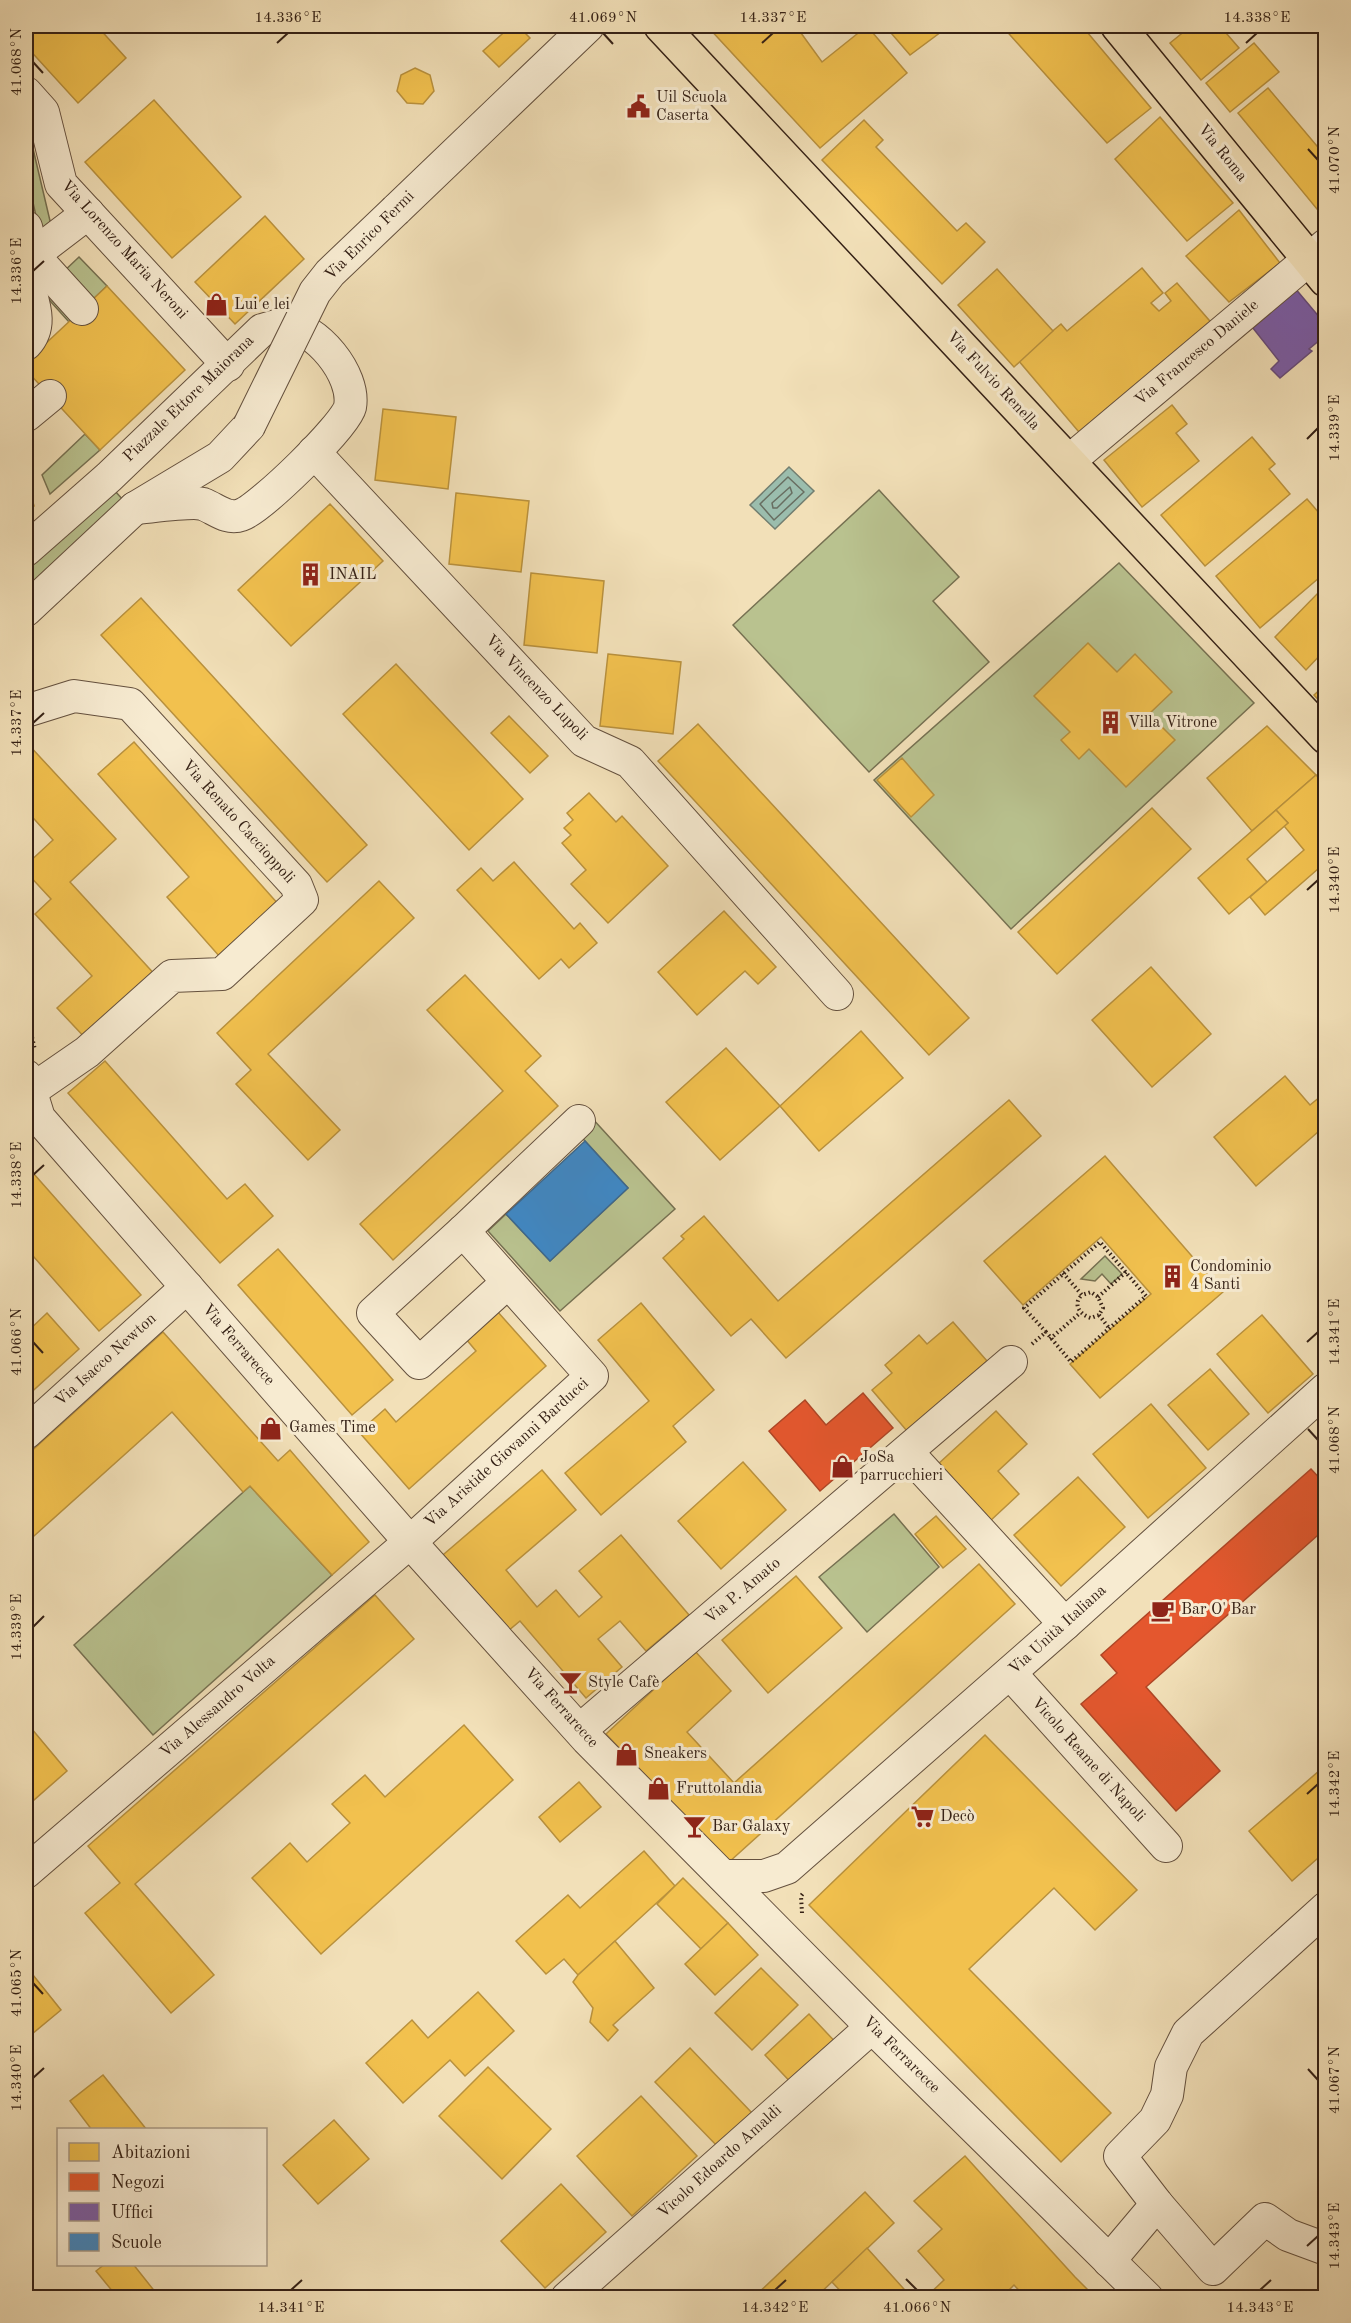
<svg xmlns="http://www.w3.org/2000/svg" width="1351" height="2323" font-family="'Old Standard TT',serif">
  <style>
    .green { fill: #b9c28f; stroke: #767152; stroke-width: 1.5 }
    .water { fill: #9bbdad; stroke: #727e70; stroke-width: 1.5 }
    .homes { fill: #f2c14e; stroke: #b9913d; stroke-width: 1.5 }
    .shops { fill: #e4572e; stroke: #af4626; stroke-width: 1.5 }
    .offices { fill: #7b5ea7; stroke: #664b7b; stroke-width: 1.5 }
    .schools { fill: #3f88c5; stroke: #3c6990; stroke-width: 1.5 }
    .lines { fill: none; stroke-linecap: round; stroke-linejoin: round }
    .shore { stroke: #686e61; stroke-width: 1.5 }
    .minor-casing { stroke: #64503e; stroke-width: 34 }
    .major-casing { stroke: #342015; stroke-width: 36 }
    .path { stroke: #342015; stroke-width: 4; stroke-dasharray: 1.5 3; stroke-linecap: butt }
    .minor { stroke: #f7ebd1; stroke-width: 32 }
    .major { stroke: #f2e0b8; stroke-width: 33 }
    .minor-bridge-casing { stroke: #64503e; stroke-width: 34; stroke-linecap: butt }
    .minor-bridge { stroke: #f7ebd1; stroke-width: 32 }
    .ticks { fill: none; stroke: #342015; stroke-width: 2 }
    .labels { text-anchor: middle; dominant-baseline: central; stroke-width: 6; stroke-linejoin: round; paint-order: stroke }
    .poi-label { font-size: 16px; fill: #342015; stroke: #f7ebd1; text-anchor: start }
    .street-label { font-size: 16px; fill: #342015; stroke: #f7ebd1 }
    .neatline { fill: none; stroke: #342015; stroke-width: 2 }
    .ticks-label { font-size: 15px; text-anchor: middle; fill: #342015 }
  </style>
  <rect width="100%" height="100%" fill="#f2e0b8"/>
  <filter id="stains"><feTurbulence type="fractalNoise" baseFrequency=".00333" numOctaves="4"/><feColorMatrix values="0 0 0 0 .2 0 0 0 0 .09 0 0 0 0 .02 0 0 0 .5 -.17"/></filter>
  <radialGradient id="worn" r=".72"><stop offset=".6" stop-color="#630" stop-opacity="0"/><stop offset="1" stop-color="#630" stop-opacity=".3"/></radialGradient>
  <g class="green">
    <path d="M30 136 51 225 39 229 26 172V137Z"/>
    <path d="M79 257 107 286 69 322 42 292Z"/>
    <path d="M85 434 100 450 50 494 42 475Z"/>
    <path d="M879 490 959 577 933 601 989 662 869 772 733 625Z"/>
    <path d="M115 491 124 501 26 592V571Z"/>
    <path d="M1119 563 1254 703 1011 929 874 780Z"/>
    <path d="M591 1117 675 1209 560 1311 488 1231 506 1214 550 1261 628 1188 575 1130Z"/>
    <path d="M1105 1256 1122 1274 1111 1284 1102 1274 1095 1281 1081 1279Z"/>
    <path d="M250 1486 332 1575 153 1735 74 1645Z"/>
    <path d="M894 1514 939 1567 867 1632 819 1577Z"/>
  </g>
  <path class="water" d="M789 467 814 491 775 529 750 505Z"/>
  <g class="homes">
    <path d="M26 26H97L126 58 78 103 26 46Z"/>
    <path d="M511 26H518L530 38 499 67 483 51Z"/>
    <path d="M707 26H809L801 33 822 62 867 26 907 73 820 148Z"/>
    <path d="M885 26H949L910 55Z"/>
    <path d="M1002 26H1082L1151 108 1107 143Z"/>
    <path d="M1191 26H1220L1239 48 1201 80 1170 43Z"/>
    <path d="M1254 43 1279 72 1230 112 1206 83Z"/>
    <path d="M415 68 430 75 434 91 423 104 407 103 397 91 401 75Z"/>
    <path d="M1268 88 1322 152 1326 149V220L1238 113Z"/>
    <path d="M154 100 241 197 172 258 85 162Z"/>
    <path d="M1160 117 1233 203 1187 241 1115 159Z"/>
    <path d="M864 120 883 140 876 147 957 231 966 223 985 242 942 284 822 160Z"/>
    <path d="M1239 210 1280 263 1229 302 1186 256Z"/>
    <path d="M265 216 304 259 235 324 195 282Z"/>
    <path d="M1142 268 1163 293 1151 303 1159 311 1171 301 1165 293 1177 283 1215 327 1084 438 1018 360 1061 324 1067 331Z"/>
    <path d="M997 269 1053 331 1014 367 958 305Z"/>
    <path d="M107 286 185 370 100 450 26 370V362Z"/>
    <path d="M1172 405 1187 424 1176 433 1199 461 1142 507 1104 460Z"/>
    <path d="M383 409 456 417 448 489 375 480Z"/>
    <path d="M1252 437 1275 464 1269 469 1290 494 1205 566 1161 515Z"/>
    <path d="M26 476 34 506 26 508Z"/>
    <path d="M456 493 529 501 521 572 449 564Z"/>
    <path d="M1307 499 1326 521V572L1260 628 1216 576Z"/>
    <path d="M330 504 383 561 291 646 238 590Z"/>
    <path d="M531 573 604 581 597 653 524 645Z"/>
    <path d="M1318 593 1326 602V649L1306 670 1275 637Z"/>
    <path d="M141 598 367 845 327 882 101 635Z"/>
    <path d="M1088 643 1117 672 1135 654 1172 692 1149 714 1175 740 1126 787 1089 749 1079 759 1061 740 1070 732 1034 696Z"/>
    <path d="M608 654 681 662 673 734 600 726Z"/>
    <path d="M396 664 523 799 469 850 343 714Z"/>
    <path d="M1326 684V708L1314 695Z"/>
    <path d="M509 716 548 756 530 773 491 733Z"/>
    <path d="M698 724 969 1018 929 1055 658 761Z"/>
    <path d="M1267 726 1316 775 1252 831 1207 778Z"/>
    <path d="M134 742 279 905 220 957 167 897 189 877 98 774Z"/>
    <path d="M27 743 116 839 70 882 158 978 89 1042 57 1008 92 976 35 914 51 899 26 872V865L53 840 26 810Z"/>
    <path d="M902 758 934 795 911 817 877 780Z"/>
    <path d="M1316 775 1326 786V862L1265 915 1250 897 1304 850 1284 826 1288 823 1276 810Z"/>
    <path d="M589 793 616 822 622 816 668 866 608 923 571 884 586 870 562 843 571 835 564 828 573 820 567 813Z"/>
    <path d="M1152 808 1191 849 1057 974 1018 932Z"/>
    <path d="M1276 810 1288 823 1247 859 1267 882 1229 914 1198 878Z"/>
    <path d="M514 862 574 929 580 923 597 943 569 968 561 959 539 979 457 890 481 868 493 881Z"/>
    <path d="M379 881 414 918 268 1054 340 1130 308 1160 236 1084 251 1070 217 1033Z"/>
    <path d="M724 911 776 967 758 984 745 971 697 1015 658 972Z"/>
    <path d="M1151 967 1211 1034 1152 1087 1092 1020Z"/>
    <path d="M465 975 541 1056 525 1071 558 1106 393 1260 360 1224 503 1091 427 1010Z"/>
    <path d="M861 1031 903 1078 819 1151 780 1106Z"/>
    <path d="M726 1048 780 1106 720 1160 666 1102Z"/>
    <path d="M105 1061 227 1199 245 1184 273 1216 220 1263 68 1093Z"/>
    <path d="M1285 1076 1310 1105 1326 1092V1125L1256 1186 1214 1137Z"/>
    <path d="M1009 1100 1041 1136 786 1358 751 1319 731 1336 663 1258 684 1239 681 1236 704 1216 778 1301Z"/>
    <path d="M1105 1156 1223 1292 1100 1398 1070 1364 1151 1294 1101 1237 1023 1305 984 1261Z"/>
    <path d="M26 1165 141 1295 99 1331 26 1248Z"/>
    <path d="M278 1249 393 1380 352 1415 238 1285Z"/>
    <path d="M641 1303 714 1390 673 1426 686 1442 601 1515 565 1473 649 1401 598 1340Z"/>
    <path d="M497 1311 546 1366 409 1489 359 1432 385 1409 396 1422 476 1351 466 1339Z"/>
    <path d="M47 1313 79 1349 26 1397V1333Z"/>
    <path d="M1262 1315 1313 1374 1268 1413 1217 1354Z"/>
    <path d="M953 1322 987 1361 907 1431 872 1390 892 1373 885 1365 919 1335 927 1344Z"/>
    <path d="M163 1332 278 1461 290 1450 369 1542 332 1575 250 1486 243 1492 172 1412 34 1536 26 1526V1456Z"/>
    <path d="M1210 1369 1249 1414 1208 1450 1168 1405Z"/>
    <path d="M1151 1404 1206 1468 1148 1518 1093 1454Z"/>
    <path d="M996 1411 1027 1444 998 1471 1019 1494 989 1522 937 1465Z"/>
    <path d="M743 1462 786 1510 721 1569 678 1521Z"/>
    <path d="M542 1470 576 1510 506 1570 537 1607 556 1590 579 1617 602 1597 579 1571 621 1535 689 1615 646 1651 620 1621 598 1639 622 1667 586 1698 520 1621 502 1636 437 1560Z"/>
    <path d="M1078 1477 1125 1527 1061 1586 1014 1535Z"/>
    <path d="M936 1516 966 1549 943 1568 915 1534Z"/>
    <path d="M979 1564 1015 1604 728 1863 606 1734 695 1651 731 1691 687 1732 734 1783Z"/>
    <path d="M796 1576 842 1628 768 1693 722 1640Z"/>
    <path d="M375 1595 414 1639 135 1884 214 1975 171 2013 85 1913 120 1883 88 1846Z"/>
    <path d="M26 1722 67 1771 26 1807Z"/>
    <path d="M464 1725 513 1780 321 1954 252 1878 290 1843 307 1862 350 1823 332 1804 365 1775 385 1797Z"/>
    <path d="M985 1735 1137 1890 1095 1930 1054 1888 969 1969 1111 2113 1061 2162 809 1905Z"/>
    <path d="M1326 1765V1851L1292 1881 1249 1831Z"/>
    <path d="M579 1782 601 1807 560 1842 539 1817Z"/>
    <path d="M644 1851 675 1886 578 1975 564 1959 546 1974 516 1941 568 1895 580 1908Z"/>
    <path d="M683 1878 728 1923 701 1949 657 1904Z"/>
    <path d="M728 1923 758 1955 715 1995 685 1964Z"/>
    <path d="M615 1941 654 1988 613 2025 618 2030 608 2041 590 2022 593 2008 573 1982 578 1975Z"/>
    <path d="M761 1968 798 2005 752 2050 715 2013Z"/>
    <path d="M29 1970 61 2010 26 2039V1973Z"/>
    <path d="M478 1992 514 2031 465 2076 450 2060 403 2103 366 2063 412 2020 428 2038Z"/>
    <path d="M809 2014 841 2048 797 2089 765 2055Z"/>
    <path d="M690 2048 753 2114 719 2148 655 2082Z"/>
    <path d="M488 2067 551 2129 502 2179 439 2116Z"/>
    <path d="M103 2075 147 2130H92L70 2101Z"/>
    <path d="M641 2096 697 2156 632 2216 577 2156Z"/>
    <path d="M334 2120 369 2159 318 2204 283 2165Z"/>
    <path d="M965 2156 1075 2277 1096 2298H1026L1014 2285 1001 2298H925L944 2280 918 2251 942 2229 914 2201Z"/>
    <path d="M561 2184 606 2232 545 2288 501 2241Z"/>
    <path d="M865 2192 894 2223 815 2298H753Z"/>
    <path d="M867 2248 912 2298H847L832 2282Z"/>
    <path d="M105 2264H133L160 2298H118L96 2271Z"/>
  </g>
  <g class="shops">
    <path d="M863 1393 893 1428 820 1491 769 1431 805 1400 826 1425Z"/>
    <path d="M1311 1469 1326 1485V1528L1146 1687 1220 1771 1176 1811 1081 1704 1117 1673 1101 1655Z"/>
  </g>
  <path class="offices" d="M1294 287 1326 325V335L1309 349 1312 351 1280 378 1271 369 1279 361 1249 323Z"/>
  <path class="schools" d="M585 1141 628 1188 550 1261 506 1214Z"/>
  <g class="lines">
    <g class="shore">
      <path d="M788 477 804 492 774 520 760 504Z"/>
      <path d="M790 487 792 493 777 508H773L772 503Z"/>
    </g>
    <defs>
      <g id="minor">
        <path d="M26 93 43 112 61 184 228 365"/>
        <path d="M396 210 588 26"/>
        <path d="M26 227 33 255 82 309"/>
        <path d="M26 257 33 255 88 213"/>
        <path d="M26 275C31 299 45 324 26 344"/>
        <path d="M26 412 27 415 50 396"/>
        <path d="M314 452 584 741 630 762 837 994"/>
        <path d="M1068 462 1326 245"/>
        <path d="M26 550 109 477 262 330C269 328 277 325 284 325 316 326 356 375 350 407 346 425 260 509 241 515 227 520 216 509 203 504 192 501 149 507 135 508"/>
        <path d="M26 610 135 508 220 457 249 426"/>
        <path d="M26 711 74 696 130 704 296 885 302 900 222 974 172 976 87 1052 29 1092"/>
        <path d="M26 1076 39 1118 410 1542 587 1739 872 2027 1147 2298"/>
        <path d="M463 1231 579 1121"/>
        <path d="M26 1433 187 1287"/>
        <path d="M907 1452 1065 1624"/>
        <path d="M1010 1673 1166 1846"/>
        <path d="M580 1730 1011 1362"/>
        <path d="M26 1872 410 1542 592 1376 463 1231 373 1313 419 1363 508 1282"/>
        <path d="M723 1876H764L787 1868 1065 1624 1326 1389"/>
        <path d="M1326 1908 1188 2033 1171 2067 1167 2095 1155 2120 1120 2156 1157 2204 1213 2269 1265 2219 1288 2235 1326 2249"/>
        <path d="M1109 2261 1157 2204"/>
        <path d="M567 2298 872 2027"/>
      </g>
      <g id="major">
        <path d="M661 26 1326 737"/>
        <path d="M1118 26 1326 280"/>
      </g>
    </defs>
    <use href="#minor" class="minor-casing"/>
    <use href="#major" class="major-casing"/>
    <g class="path">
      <path d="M26 1011 35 1050"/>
      <path d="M1063 1273 1082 1295 1091 1292 1098 1297 1103 1308 1099 1315 1091 1318C1080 1315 1072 1304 1082 1295"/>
      <path d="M1098 1297 1126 1272"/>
      <path d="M1099 1315 1109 1328"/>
      <path d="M1050 1339 1080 1313"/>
      <path d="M1032 1344 1046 1332 1071 1362 1146 1296 1100 1242 1024 1308 1046 1332"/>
      <path d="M802 1913 801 1896 804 1892"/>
    </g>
    <use href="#minor" class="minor"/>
    <use href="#major" class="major"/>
    <defs>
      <path id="minor-bridge" d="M249 426 315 292 330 273 396 210"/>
    </defs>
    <use href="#minor-bridge" class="minor-bridge-casing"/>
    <use href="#minor-bridge" class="minor-bridge"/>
  </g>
  <path class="ticks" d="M603 33 613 44M277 43 288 33M762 43 773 33M1246 43 1257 33M33 62 43 73M1308 149 1318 160M33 271 44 261M1307 439 1318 428M33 723 44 713M1307 890 1318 880M33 1175 44 1165M33 1342 43 1353M1307 1342 1318 1332M1308 1429 1318 1440M33 1627 44 1616M1307 1794 1318 1784M33 1983 43 1994M1308 2069 1318 2080M33 2078 44 2068M1307 2246 1318 2236M906 2279 917 2290M291 2290 302 2280M775 2290 786 2280M1260 2290 1271 2280"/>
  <defs>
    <symbol id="civic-bare" viewBox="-9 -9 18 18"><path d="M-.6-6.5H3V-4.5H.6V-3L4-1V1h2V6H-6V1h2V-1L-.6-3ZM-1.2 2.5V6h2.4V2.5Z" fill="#8f2418" stroke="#f7ebd1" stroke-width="2.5" paint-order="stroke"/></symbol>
    <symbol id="shop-bare" viewBox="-9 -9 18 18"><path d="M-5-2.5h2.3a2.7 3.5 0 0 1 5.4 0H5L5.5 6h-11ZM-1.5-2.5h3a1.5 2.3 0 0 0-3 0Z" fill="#8f2418" stroke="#f7ebd1" stroke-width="2.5" paint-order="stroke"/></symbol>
    <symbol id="building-bare" viewBox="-9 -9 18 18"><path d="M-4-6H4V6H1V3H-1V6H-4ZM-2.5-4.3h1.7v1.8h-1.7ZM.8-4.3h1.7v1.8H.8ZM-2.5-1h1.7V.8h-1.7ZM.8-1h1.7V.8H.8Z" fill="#8f2418" stroke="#f7ebd1" stroke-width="2.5" paint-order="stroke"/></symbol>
    <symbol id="cafe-bare" viewBox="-9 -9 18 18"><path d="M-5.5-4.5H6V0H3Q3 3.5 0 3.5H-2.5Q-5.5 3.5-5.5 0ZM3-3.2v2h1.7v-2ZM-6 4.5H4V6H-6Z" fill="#8f2418" stroke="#f7ebd1" stroke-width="2.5" paint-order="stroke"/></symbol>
    <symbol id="bar-bare" viewBox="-9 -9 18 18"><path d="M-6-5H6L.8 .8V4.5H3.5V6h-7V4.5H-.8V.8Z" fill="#8f2418" stroke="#f7ebd1" stroke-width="2.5" paint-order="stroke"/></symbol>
    <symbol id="supermarket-bare" viewBox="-9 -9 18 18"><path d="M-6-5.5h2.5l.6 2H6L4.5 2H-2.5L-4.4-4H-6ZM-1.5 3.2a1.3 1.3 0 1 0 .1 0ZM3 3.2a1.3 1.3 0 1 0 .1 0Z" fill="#8f2418" stroke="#f7ebd1" stroke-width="2.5" paint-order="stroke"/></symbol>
  </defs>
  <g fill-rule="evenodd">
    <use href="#civic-bare" x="622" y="90" width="33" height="33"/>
    <use href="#shop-bare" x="200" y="288" width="33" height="33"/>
    <use href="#building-bare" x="294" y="558" width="33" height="33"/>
    <use href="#building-bare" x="1094" y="706" width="33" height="33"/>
    <use href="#building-bare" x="1156" y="1260" width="33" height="33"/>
    <use href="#shop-bare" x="254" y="1412" width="33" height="33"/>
    <use href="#shop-bare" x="826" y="1450" width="33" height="33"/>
    <use href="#cafe-bare" x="1146" y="1594" width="33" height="33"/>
    <use href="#bar-bare" x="554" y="1666" width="33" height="33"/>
    <use href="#shop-bare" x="610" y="1738" width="33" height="33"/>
    <use href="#shop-bare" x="642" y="1772" width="33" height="33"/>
    <use href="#supermarket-bare" x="906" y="1800" width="33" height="33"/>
    <use href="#bar-bare" x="678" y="1810" width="33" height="33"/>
  </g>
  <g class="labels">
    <g class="poi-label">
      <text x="656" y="98">Uil Scuola<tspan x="656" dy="18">Caserta</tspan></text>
      <text x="234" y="305">Lui e lei</text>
      <text x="329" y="575">INAIL</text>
      <text x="1128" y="723">Villa Vitrone</text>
      <text x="1190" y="1267">Condominio<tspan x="1190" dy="18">4 Santi</tspan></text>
      <text x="289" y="1428">Games Time</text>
      <text x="860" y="1458">JoSa<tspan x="860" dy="18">parrucchieri</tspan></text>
      <text x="1181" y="1610">Bar O' Bar</text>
      <text x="588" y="1683">Style Cafè</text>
      <text x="644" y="1754">Sneakers</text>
      <text x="676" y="1789">Fruttolandia</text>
      <text x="940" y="1817">Decò</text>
      <text x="712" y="1827">Bar Galaxy</text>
    </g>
    <g class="street-label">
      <text transform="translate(1222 153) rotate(51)">Via Roma</text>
      <text transform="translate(370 236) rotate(-45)">Via Enrico Fermi</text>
      <text transform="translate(124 250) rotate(48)">Via Lorenzo Maria Neroni</text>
      <text transform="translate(1197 353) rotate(-40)">Via Francesco Daniele</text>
      <text transform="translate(993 381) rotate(47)">Via Fulvio Renella</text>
      <text transform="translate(189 399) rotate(-44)">Piazzale Ettore Maiorana</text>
      <text transform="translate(536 688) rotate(46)">Via Vincenzo Lupoli</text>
      <text transform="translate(238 822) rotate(48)">Via Renato Caccioppoli</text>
      <text transform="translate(238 1345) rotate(49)">Via Ferrarecce</text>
      <text transform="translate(106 1360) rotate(-42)">Via Isacco Newton</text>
      <text transform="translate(507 1453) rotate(-42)">Via Aristide Giovanni Barducci</text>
      <text transform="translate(743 1591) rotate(-40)">Via P. Amato</text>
      <text transform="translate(1058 1630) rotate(-42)">Via Unità Italiana</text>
      <text transform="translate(218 1707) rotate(-41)">Via Alessandro Volta</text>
      <text transform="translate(561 1708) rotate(48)">Via Ferrarecce</text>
      <text transform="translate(1088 1760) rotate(48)">Vicolo Reame di Napoli</text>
      <text transform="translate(901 2055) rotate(45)">Via Ferrarecce</text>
      <text transform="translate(720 2162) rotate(-42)">Vicolo Edoardo Amaldi</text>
    </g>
  </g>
  <rect width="1351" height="2323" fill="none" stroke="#f2e0b8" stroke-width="66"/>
  <rect x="57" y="2128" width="210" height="138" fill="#f7ebd1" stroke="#a99a86" stroke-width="1.5"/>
  <rect x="69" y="2143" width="30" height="18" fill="#f2c14e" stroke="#a99a86" stroke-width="1.5"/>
  <text x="111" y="2158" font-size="18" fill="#342015">Abitazioni</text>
  <rect x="69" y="2173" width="30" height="18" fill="#e4572e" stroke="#a99a86" stroke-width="1.5"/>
  <text x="111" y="2188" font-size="18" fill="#342015">Negozi</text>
  <rect x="69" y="2203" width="30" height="18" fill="#7b5ea7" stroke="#a99a86" stroke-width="1.5"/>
  <text x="111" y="2218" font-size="18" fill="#342015">Uffici</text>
  <rect x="69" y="2233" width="30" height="18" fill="#3f88c5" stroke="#a99a86" stroke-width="1.5"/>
  <text x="111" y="2248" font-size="18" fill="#342015">Scuole</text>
  <rect x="33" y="33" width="1285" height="2257" class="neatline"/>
  <g class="ticks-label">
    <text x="288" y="22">14.336°E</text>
    <text x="603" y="22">41.069°N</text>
    <text x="773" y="22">14.337°E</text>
    <text x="1257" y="22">14.338°E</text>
    <text transform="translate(16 62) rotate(-90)" y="5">41.068°N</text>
    <text transform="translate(1334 160) rotate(-90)" y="5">41.070°N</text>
    <text transform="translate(16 271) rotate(-90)" y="5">14.336°E</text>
    <text transform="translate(1334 428) rotate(-90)" y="5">14.339°E</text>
    <text transform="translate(16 723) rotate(-90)" y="5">14.337°E</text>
    <text transform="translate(1334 880) rotate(-90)" y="5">14.340°E</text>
    <text transform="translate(16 1175) rotate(-90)" y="5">14.338°E</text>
    <text transform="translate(1334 1332) rotate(-90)" y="5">14.341°E</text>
    <text transform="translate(16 1342) rotate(-90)" y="5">41.066°N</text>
    <text transform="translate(1334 1440) rotate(-90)" y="5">41.068°N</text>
    <text transform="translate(16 1627) rotate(-90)" y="5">14.339°E</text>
    <text transform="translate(1334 1784) rotate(-90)" y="5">14.342°E</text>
    <text transform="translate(16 1983) rotate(-90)" y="5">41.065°N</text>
    <text transform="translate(16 2078) rotate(-90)" y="5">14.340°E</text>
    <text transform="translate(1334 2080) rotate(-90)" y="5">41.067°N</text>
    <text transform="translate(1334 2236) rotate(-90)" y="5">14.343°E</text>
    <text x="291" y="2312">14.341°E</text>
    <text x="775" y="2312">14.342°E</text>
    <text x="917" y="2312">41.066°N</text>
    <text x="1260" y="2312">14.343°E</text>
  </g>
  <rect width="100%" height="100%" filter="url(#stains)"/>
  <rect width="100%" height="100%" fill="url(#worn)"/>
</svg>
